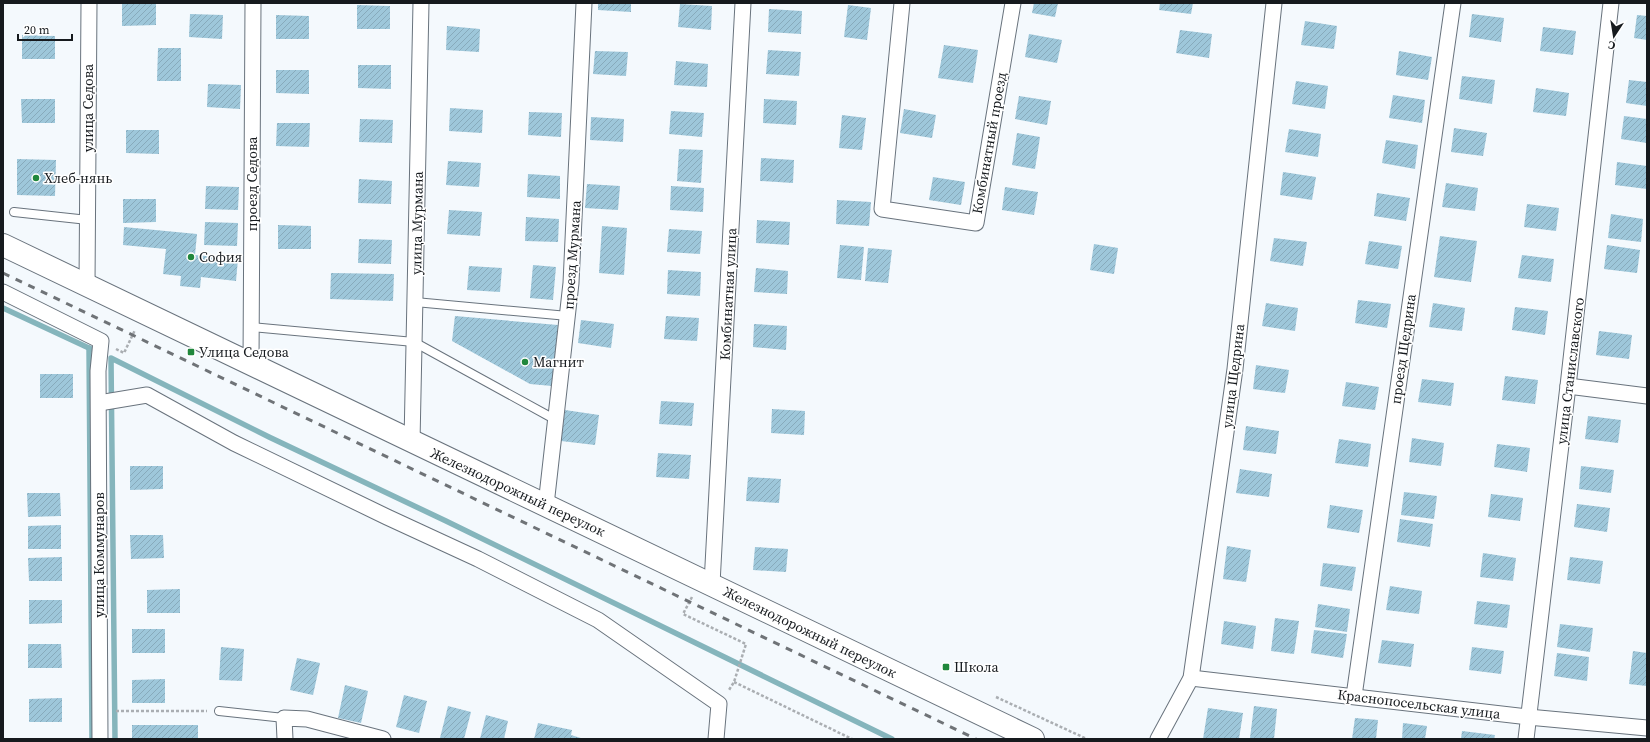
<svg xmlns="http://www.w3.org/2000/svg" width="1650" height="742" font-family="'Source Serif 4',serif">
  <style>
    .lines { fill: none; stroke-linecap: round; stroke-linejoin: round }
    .stream { stroke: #85b5bc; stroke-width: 5.5 }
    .building { fill: url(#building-hatch) }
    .lane-casing { stroke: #69737d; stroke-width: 10 }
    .street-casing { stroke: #69737d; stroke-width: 17 }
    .secondary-casing { stroke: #69737d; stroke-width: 24 }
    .path { stroke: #aaaeb2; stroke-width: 2.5; stroke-dasharray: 3 2; stroke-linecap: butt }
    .lane { stroke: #fff; stroke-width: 8 }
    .street { stroke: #fff; stroke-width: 15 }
    .secondary { stroke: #fff; stroke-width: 22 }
    .rail { stroke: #6f7377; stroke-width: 3; stroke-dasharray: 7 7; stroke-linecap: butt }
    .poi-dot { fill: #20873c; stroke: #fff; stroke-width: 1.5 }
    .labels { text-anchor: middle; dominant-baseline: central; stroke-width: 3; stroke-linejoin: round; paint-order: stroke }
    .street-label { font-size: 14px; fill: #161a1e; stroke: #fff }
    .poi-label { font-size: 14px; fill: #161a1e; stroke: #fff; text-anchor: start }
  </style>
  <defs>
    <pattern id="building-hatch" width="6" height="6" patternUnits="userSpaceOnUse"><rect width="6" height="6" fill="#9ec7da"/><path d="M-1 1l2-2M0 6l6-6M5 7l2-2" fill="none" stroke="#87aabb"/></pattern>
  </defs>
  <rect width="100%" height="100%" fill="#f4f9fd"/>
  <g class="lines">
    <g class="stream">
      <path d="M3 308 91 349"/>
      <path d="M89 348 92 739"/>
      <path d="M115 739 111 358 269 437 446 521 892 739"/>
    </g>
  </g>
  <g class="building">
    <path d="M122 3H156V25L122 26Z"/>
    <path d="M598 3H631V12L598 10Z"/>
    <path d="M1034 3H1058L1055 17 1032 13Z"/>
    <path d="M1160 3H1193L1191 14 1159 10Z"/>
    <path d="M680 4 712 6 711 30 678 27Z"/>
    <path d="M357 5 390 6V29H357Z"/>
    <path d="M848 5 871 8 867 40 844 37Z"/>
    <path d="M769 9 802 11 801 34 768 32Z"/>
    <path d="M190 14 223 15 222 39 189 37Z"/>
    <path d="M1472 14 1504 18 1501 42 1469 37Z"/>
    <path d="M276 15 309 16V39H276Z"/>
    <path d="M1637 15 1647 16V40L1634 38Z"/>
    <path d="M1305 21 1337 26 1334 49 1301 45Z"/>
    <path d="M447 26 480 29 479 52 446 50Z"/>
    <path d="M1543 27 1576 31 1573 55 1540 51Z"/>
    <path d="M1180 30 1212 34 1209 58 1176 53Z"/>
    <path d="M1029 34 1062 40 1057 63 1025 57Z"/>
    <path d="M22 35 55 36V59H22Z"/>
    <path d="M944 45 978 50 973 83 938 78Z"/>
    <path d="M158 48H181V81H157Z"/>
    <path d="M768 50 801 52 799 76 766 74Z"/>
    <path d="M595 51 628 52 626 76 593 74Z"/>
    <path d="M1399 51 1432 57 1428 80 1396 75Z"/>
    <path d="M676 61 708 64 707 87 674 85Z"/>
    <path d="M358 65H391V89L358 88Z"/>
    <path d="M276 70H309V94L276 93Z"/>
    <path d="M1462 76 1495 80 1492 104 1459 99Z"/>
    <path d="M1629 80 1647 82V106L1626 103Z"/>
    <path d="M1296 81 1328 86 1325 109 1292 104Z"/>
    <path d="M208 84 241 85 240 109 207 107Z"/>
    <path d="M1536 88 1569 93 1566 116 1533 112Z"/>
    <path d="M1393 95 1425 100 1422 123 1389 118Z"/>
    <path d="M1019 96 1051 101 1047 125 1015 119Z"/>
    <path d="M21 99H55V123H22Z"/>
    <path d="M764 99 797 101 796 125 763 123Z"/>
    <path d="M450 108 483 110 482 133 449 131Z"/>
    <path d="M904 109 936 115 932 138 900 133Z"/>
    <path d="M671 111 704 113 702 137 669 134Z"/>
    <path d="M529 112 562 113 561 137 528 135Z"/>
    <path d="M842 115 866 118 862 150 839 148Z"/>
    <path d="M1624 116 1647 119V143L1621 139Z"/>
    <path d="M591 117 624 119 623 142 590 140Z"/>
    <path d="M360 119 393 120 392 143 359 142Z"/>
    <path d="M277 123H310L309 147 276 146Z"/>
    <path d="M1454 128 1487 133 1483 156 1451 152Z"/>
    <path d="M1289 129 1321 134 1318 157 1285 152Z"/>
    <path d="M126 130H159V154L126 153Z"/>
    <path d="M1017 133 1040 137 1035 169 1012 165Z"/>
    <path d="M1386 140 1418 145 1415 169 1382 163Z"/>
    <path d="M679 149 703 150 701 183 677 181Z"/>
    <path d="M761 158 794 160 793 183 760 181Z"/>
    <path d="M17 159 56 160 55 196 17 195Z"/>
    <path d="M448 161 481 163 479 187 446 185Z"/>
    <path d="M1617 162 1647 166V189L1615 185Z"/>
    <path d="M1283 172 1316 177 1312 200 1280 195Z"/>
    <path d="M528 174 560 176V199L527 197Z"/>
    <path d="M933 177 965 182 961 205 929 200Z"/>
    <path d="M359 179 392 181 391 204 358 203Z"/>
    <path d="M1446 183 1478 188 1475 211 1442 207Z"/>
    <path d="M587 184 620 186 618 210 585 208Z"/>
    <path d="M206 186 239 187 238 210 205 209Z"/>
    <path d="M671 186 704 188 703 212 670 210Z"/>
    <path d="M1005 187 1038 192 1034 215 1002 210Z"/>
    <path d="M1377 193 1410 198 1406 221 1374 216Z"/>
    <path d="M123 199H156V222L123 223Z"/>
    <path d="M837 200 871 202 869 226 836 224Z"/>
    <path d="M1527 204 1559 208 1556 231 1524 227Z"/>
    <path d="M449 210 482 212 480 236 447 234Z"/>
    <path d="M1611 214 1643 219 1641 242 1608 238Z"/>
    <path d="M526 217 559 219 558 242 525 241Z"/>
    <path d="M757 220 790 222 789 245 756 243Z"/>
    <path d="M205 222 238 223 237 246 204 245Z"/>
    <path d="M278 225 311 226V249H278Z"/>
    <path d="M602 226 627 228 624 275 599 273Z"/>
    <path d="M124 227 197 234 195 255 238 259 236 281 201 277 200 288 180 286 181 276 163 274 166 249 123 245Z"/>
    <path d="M669 229 702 231 700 254 667 252Z"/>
    <path d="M1440 236 1477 241 1471 282 1434 277Z"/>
    <path d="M1274 238 1307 242 1303 266 1270 261Z"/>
    <path d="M359 239 392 240 391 264 358 263Z"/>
    <path d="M1369 241 1402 246 1398 269 1365 264Z"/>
    <path d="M1094 244 1118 248 1114 274 1090 270Z"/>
    <path d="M840 245 864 247 861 280 837 278Z"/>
    <path d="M1607 245 1640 250 1637 273 1604 269Z"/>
    <path d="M868 248 892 250 888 283 865 281Z"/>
    <path d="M1522 255 1554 259 1551 282 1518 278Z"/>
    <path d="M533 265 556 267 553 300 530 298Z"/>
    <path d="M469 266 502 268 500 292 467 290Z"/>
    <path d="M756 268 788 271 787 294 754 292Z"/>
    <path d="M668 270 701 272 700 296 667 294Z"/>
    <path d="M331 273 394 274 393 301 330 299Z"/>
    <path d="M1358 300 1391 304 1387 328 1355 323Z"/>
    <path d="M1266 303 1298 308 1295 331 1262 326Z"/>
    <path d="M1433 303 1465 308 1462 331 1429 327Z"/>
    <path d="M1515 307 1548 311 1545 335 1512 330Z"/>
    <path d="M455 316 558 325 552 386 530 384 452 341Z"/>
    <path d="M666 316 699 318 697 341 664 339Z"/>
    <path d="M581 320 614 324 611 348 578 343Z"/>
    <path d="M754 324 787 326 786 350 753 347Z"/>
    <path d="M1599 331 1632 335 1629 359 1596 355Z"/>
    <path d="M1256 365 1289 370 1285 393 1253 389Z"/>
    <rect x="40" y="374" width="33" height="24"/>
    <path d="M1505 376 1538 380 1535 404 1502 400Z"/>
    <path d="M1422 379 1454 383 1451 406 1418 402Z"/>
    <path d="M1346 382 1379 387 1375 410 1342 406Z"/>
    <path d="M661 401 694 403 692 426 659 424Z"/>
    <path d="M772 409 805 411 804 435 771 433Z"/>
    <path d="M565 410 599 415 595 445 561 441Z"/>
    <path d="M1588 416 1621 420 1618 443 1585 439Z"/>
    <path d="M1246 426 1279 431 1276 454 1243 450Z"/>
    <path d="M1412 438 1444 443 1441 466 1409 462Z"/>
    <path d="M1339 439 1371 444 1368 467 1335 463Z"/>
    <path d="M1497 444 1530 448 1527 472 1494 467Z"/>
    <path d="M658 453 691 455 689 479 656 477Z"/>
    <path d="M130 466H163V489L130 490Z"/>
    <path d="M1581 466 1614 470 1611 493 1579 489Z"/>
    <path d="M1240 469 1272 474 1269 497 1236 493Z"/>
    <path d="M748 477 781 479 779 503 746 501Z"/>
    <path d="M1404 492 1437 496 1434 519 1401 515Z"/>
    <path d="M27 493H60L61 516 28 517Z"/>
    <path d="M1491 494 1523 498 1520 521 1488 517Z"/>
    <path d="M1577 504 1610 508 1607 532 1574 527Z"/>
    <path d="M1330 505 1363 510 1359 533 1327 528Z"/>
    <path d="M1400 519 1433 524 1430 547 1397 542Z"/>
    <path d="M61 525V549H28V526Z"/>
    <path d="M130 535H163L164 558 131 559Z"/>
    <path d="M1227 546 1251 550 1246 582 1223 579Z"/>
    <path d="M755 547 788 549 786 572 753 570Z"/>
    <path d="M1483 553 1516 558 1513 581 1480 577Z"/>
    <path d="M62 557V581H29L28 558Z"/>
    <path d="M1570 557 1603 561 1600 584 1567 580Z"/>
    <path d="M1323 563 1356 567 1352 591 1320 586Z"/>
    <path d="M1390 586 1422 591 1419 614 1386 610Z"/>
    <path d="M180 589V613H147V590Z"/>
    <path d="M29 600H62V623L29 624Z"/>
    <path d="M1477 601 1510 605 1507 628 1474 624Z"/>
    <path d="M1318 604 1350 609 1347 632 1315 627Z"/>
    <path d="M1275 618 1299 621 1294 654 1271 651Z"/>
    <path d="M1224 621 1256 626 1253 649 1221 644Z"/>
    <path d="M1560 624 1593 628 1590 652 1557 647Z"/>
    <rect x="132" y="629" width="33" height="24"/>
    <path d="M1314 630 1347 634 1343 658 1311 653Z"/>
    <path d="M1382 640 1414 644 1411 667 1378 663Z"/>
    <path d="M28 644H61L62 668H28Z"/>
    <path d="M221 647 244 649 242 681 219 680Z"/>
    <path d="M1472 647 1504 651 1501 674 1469 670Z"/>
    <path d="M1633 651 1647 653V686L1629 684Z"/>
    <path d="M1557 653 1589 657 1587 681 1554 676Z"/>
    <path d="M297 658 320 663 313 695 290 690Z"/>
    <path d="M165 679V703H132V680Z"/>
    <path d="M345 685 368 691 361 723 338 718Z"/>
    <path d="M404 695 427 701 419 733 396 727Z"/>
    <path d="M62 698V722H29V699Z"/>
    <path d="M448 706 471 712 464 739 440 738Z"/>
    <path d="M1254 706 1277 709 1274 739 1250 738Z"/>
    <path d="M1208 708 1243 713 1239 739H1203Z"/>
    <path d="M486 715 508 721 504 739H480Z"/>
    <path d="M1355 718 1378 720 1376 739H1352Z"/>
    <path d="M538 723 572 730 571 735 584 739H534Z"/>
    <path d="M1403 723 1427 726 1425 739H1402Z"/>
    <rect x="132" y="725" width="66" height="14"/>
    <path d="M1462 731 1495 735 1494 739H1461Z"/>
  </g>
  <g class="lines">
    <defs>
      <g id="lane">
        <path d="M14 212 88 220"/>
        <path d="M415 302 568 316"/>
        <path d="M251 327 414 342 556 420"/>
        <path d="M219 711 284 718"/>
      </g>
      <g id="street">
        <path d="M902 3 882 209 976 223 1013 3"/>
        <path d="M87 285 89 3"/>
        <path d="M3 292 101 341 98 371 100 739"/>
        <path d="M251 364 253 3"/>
        <path d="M1568 386 1647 396"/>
        <path d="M99 403 147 395 234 443 387 517 478 559 598 620 719 704 716 739"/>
        <path d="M412 442 421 3"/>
        <path d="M546 505 571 283 584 3"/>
        <path d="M712 584 743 3"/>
        <path d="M1191 678 1528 717 1647 728"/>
        <path d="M1354 696 1453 3"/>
        <path d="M285 739 284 718 307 719 383 739"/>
        <path d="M1158 739 1191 678 1235 369 1274 3"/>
        <path d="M1526 739 1568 386 1611 3"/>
      </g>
      <path id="secondary" d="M3 245 1033 739"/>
    </defs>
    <use href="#lane" class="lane-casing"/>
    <use href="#street" class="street-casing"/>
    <use href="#secondary" class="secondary-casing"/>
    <g class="path">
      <path d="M116 349 124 353 135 330"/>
      <path d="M692 597 683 614 746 644 734 682 729 690"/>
      <path d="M734 682 852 739"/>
      <path d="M996 697 1087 739"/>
      <path d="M116 711H207"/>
    </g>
    <use href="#lane" class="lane"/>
    <use href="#street" class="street"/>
    <use href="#secondary" class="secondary"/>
    <path class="rail" d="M3 273 976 739"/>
  </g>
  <g class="poi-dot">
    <circle cx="36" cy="178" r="4"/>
    <circle cx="191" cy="257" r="4"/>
    <rect x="187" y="348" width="8" height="8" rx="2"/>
    <circle cx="525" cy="362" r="4"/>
    <rect x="942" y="663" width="8" height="8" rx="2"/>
  </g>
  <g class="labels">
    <g class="street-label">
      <text transform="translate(88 108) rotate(-90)">улица Седова</text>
      <text transform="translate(989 143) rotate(-80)">Комбинатный проезд</text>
      <text transform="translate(252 184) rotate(-90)">проезд Седова</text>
      <text transform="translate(417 223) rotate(-89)">улица Мурмана</text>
      <text transform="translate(572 255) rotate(-86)">проезд Мурмана</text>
      <text transform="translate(728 294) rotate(-87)">Комбинатная улица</text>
      <text transform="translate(1403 349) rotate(-82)">проезд Щедрина</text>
      <text transform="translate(1570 371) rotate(-83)">улица Станиславского</text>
      <text transform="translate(1233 376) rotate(-83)">улица Щедрина</text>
      <text transform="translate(518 492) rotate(25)">Железнодорожный переулок</text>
      <text transform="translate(99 555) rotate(-90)">улица Коммунаров</text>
      <text transform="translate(810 632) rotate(26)">Железнодорожный переулок</text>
      <text transform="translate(1419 704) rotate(7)">Краснопосельская улица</text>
    </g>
    <g class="poi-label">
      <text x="44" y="178">Хлеб-нянь</text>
      <text x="199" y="257">София</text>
      <text x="199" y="352">Улица Седова</text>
      <text x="533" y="362">Магнит</text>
      <text x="954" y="667">Школа</text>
    </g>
  </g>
  <rect width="1650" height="742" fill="none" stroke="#161a1e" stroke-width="8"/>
  <g transform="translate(1614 36) rotate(192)" stroke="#ffffff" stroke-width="3" paint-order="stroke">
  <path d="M0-3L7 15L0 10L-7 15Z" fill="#161a1e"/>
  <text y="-6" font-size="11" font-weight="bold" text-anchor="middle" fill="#161a1e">С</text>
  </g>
  <path d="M18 34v6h54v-6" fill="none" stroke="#161a1e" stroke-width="2"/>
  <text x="24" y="34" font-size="12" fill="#161a1e" stroke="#ffffff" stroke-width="3" paint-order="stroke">20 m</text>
</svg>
